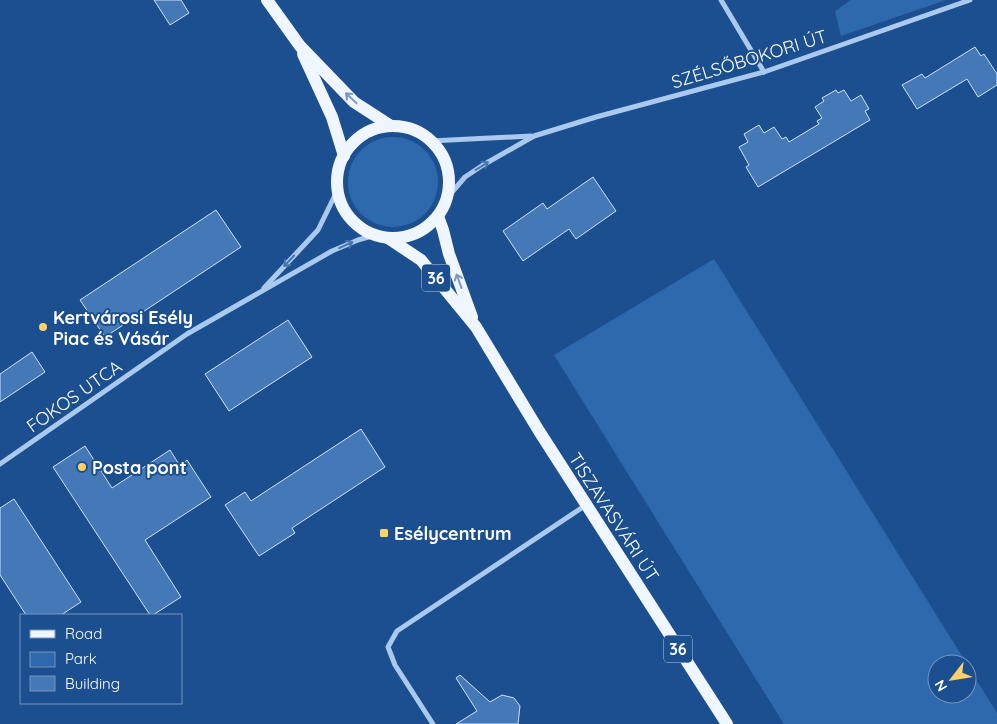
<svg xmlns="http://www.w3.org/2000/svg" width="997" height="724" font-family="Quicksand,sans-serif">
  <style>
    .green { fill: #2e69ad }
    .building { fill: #4478b7; stroke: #cfe3fa }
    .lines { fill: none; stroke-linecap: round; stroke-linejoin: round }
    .street { stroke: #a9c9ee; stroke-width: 5 }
    .primary { stroke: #f0f6ff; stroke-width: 12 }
    .oneway { stroke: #7b9ac1 }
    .oneway2 { stroke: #4674ac }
    .poi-dot { fill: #ffd166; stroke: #1b4f8f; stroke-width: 2 }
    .labels { text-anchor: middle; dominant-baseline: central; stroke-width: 4; stroke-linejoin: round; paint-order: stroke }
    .shield { fill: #1b4f8f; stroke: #bbcadd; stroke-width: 1 }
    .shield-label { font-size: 16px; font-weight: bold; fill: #fff }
    .street-label { font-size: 18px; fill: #fff; stroke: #1b4f8f }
    .poi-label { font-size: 18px; font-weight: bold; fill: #fff; stroke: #1b4f8f; text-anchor: start }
  </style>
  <rect width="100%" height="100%" fill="#1b4f8f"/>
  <g class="green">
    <path d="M851 0H946L841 36 835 11Z"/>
    <circle cx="393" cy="182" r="45"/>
    <path d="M714 259 967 664H937V694H967V665L997 713V724H784L554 355Z"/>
  </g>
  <g class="building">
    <path d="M154 0H181L189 13 170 25Z"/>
    <path d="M975 47 981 56 984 54 997 74V85L978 97 967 79 917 109 902 85 922 74 925 78Z"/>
    <path d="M836 90 838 93 844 90 851 101 861 95 869 109 865 111 870 120 758 187 746 167 749 165 739 147 748 142 744 134 759 125 764 133 774 127 782 139 786 137 789 142 819 124 817 121 822 118 815 107 824 101 822 98Z"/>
    <path d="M593 177 616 211 576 239 569 229 523 261 503 231 543 203 547 209Z"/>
    <path d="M216 210 241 247 105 337 80 300Z"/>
    <path d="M288 320 312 357 229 411 205 374Z"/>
    <path d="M32 352 45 372 0 402V374Z"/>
    <path d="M361 429 385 467 292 528 295 533 259 556 225 505 245 492 251 501Z"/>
    <path d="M85 446 112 488 170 450 180 466 187 460 211 497 145 540 181 597 153 615H150L53 467Z"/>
    <path d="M14 499 81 602 61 615H26L0 575V508Z"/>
    <path d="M460 675 490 702 502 695 514 698 520 706 518 724H456L477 711 456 678Z"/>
  </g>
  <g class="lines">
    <g class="street">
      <path d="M721 0 764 72"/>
      <path d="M430 141 531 136"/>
      <path d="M447 198 465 177 483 165 534 136 596 117 764 72 970 0"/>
      <path d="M264 288 318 230 338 189"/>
      <path d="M0 464 187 334 332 251 358 240 375 235"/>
      <path d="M433 724 395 665 388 647 397 631 586 505"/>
    </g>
    <g class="primary">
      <path d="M267 0 300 46 354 102 391 126"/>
      <path d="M303 54 332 117 344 156"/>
      <circle cx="393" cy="182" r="56"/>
      <path d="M438 216 443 230 449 254 472 317"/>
      <path d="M388 238 421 260 476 327 539 431 727 724"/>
    </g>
  </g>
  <defs><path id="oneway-shaft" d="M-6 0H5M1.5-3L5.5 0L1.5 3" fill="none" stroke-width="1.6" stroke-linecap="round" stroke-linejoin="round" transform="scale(1.25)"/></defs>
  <g class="oneway">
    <use href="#oneway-shaft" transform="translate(351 98) rotate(-137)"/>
    <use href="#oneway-shaft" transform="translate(459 281) rotate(-110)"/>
  </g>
  <g class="oneway2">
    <use href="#oneway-shaft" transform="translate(482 166) rotate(-32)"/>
    <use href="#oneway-shaft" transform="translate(346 245) rotate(-24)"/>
    <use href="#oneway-shaft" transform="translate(289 261) rotate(133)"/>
  </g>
  <g class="poi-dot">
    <circle cx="43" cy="327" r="5"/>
    <circle cx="82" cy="467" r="5"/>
    <rect x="379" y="528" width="10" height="10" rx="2.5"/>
  </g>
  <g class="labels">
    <g class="shield">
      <rect x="422" y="264.5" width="28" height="27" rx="4"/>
      <rect x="664" y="635.5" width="28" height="27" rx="4"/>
    </g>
    <g class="shield-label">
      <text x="436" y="278">36</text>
      <text x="678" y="649">36</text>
    </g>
    <g class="street-label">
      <text transform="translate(749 59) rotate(-17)">SZÉLSŐBOKORI ÚT</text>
      <text transform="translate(74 396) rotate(-35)">FOKOS UTCA</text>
      <text transform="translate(614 517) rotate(57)">TISZAVASVÁRI ÚT</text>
    </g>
    <g class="poi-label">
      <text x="53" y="317">Kertvárosi Esély<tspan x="53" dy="21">Piac és Vásár</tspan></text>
      <text x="92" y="467">Posta pont</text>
      <text x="394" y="533">Esélycentrum</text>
    </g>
  </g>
  <rect x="20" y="614" width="162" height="90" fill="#1b4f8f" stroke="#7695bc"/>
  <rect x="30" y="630" width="25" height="8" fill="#f0f6ff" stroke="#7695bc"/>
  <text x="65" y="639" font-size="15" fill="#ffffff">Road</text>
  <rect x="30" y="652" width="25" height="15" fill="#2e69ad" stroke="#7695bc"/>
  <text x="65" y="664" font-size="15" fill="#ffffff">Park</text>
  <rect x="30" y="676" width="25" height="15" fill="#4478b7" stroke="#7695bc"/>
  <text x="65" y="689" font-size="15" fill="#ffffff">Building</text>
  <g transform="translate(952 679) rotate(239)"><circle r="24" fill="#1b4f8f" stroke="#7695bc"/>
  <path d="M0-4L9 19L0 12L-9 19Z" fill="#ffd166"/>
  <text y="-8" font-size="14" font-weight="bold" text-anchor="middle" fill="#ffffff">N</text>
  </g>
</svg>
